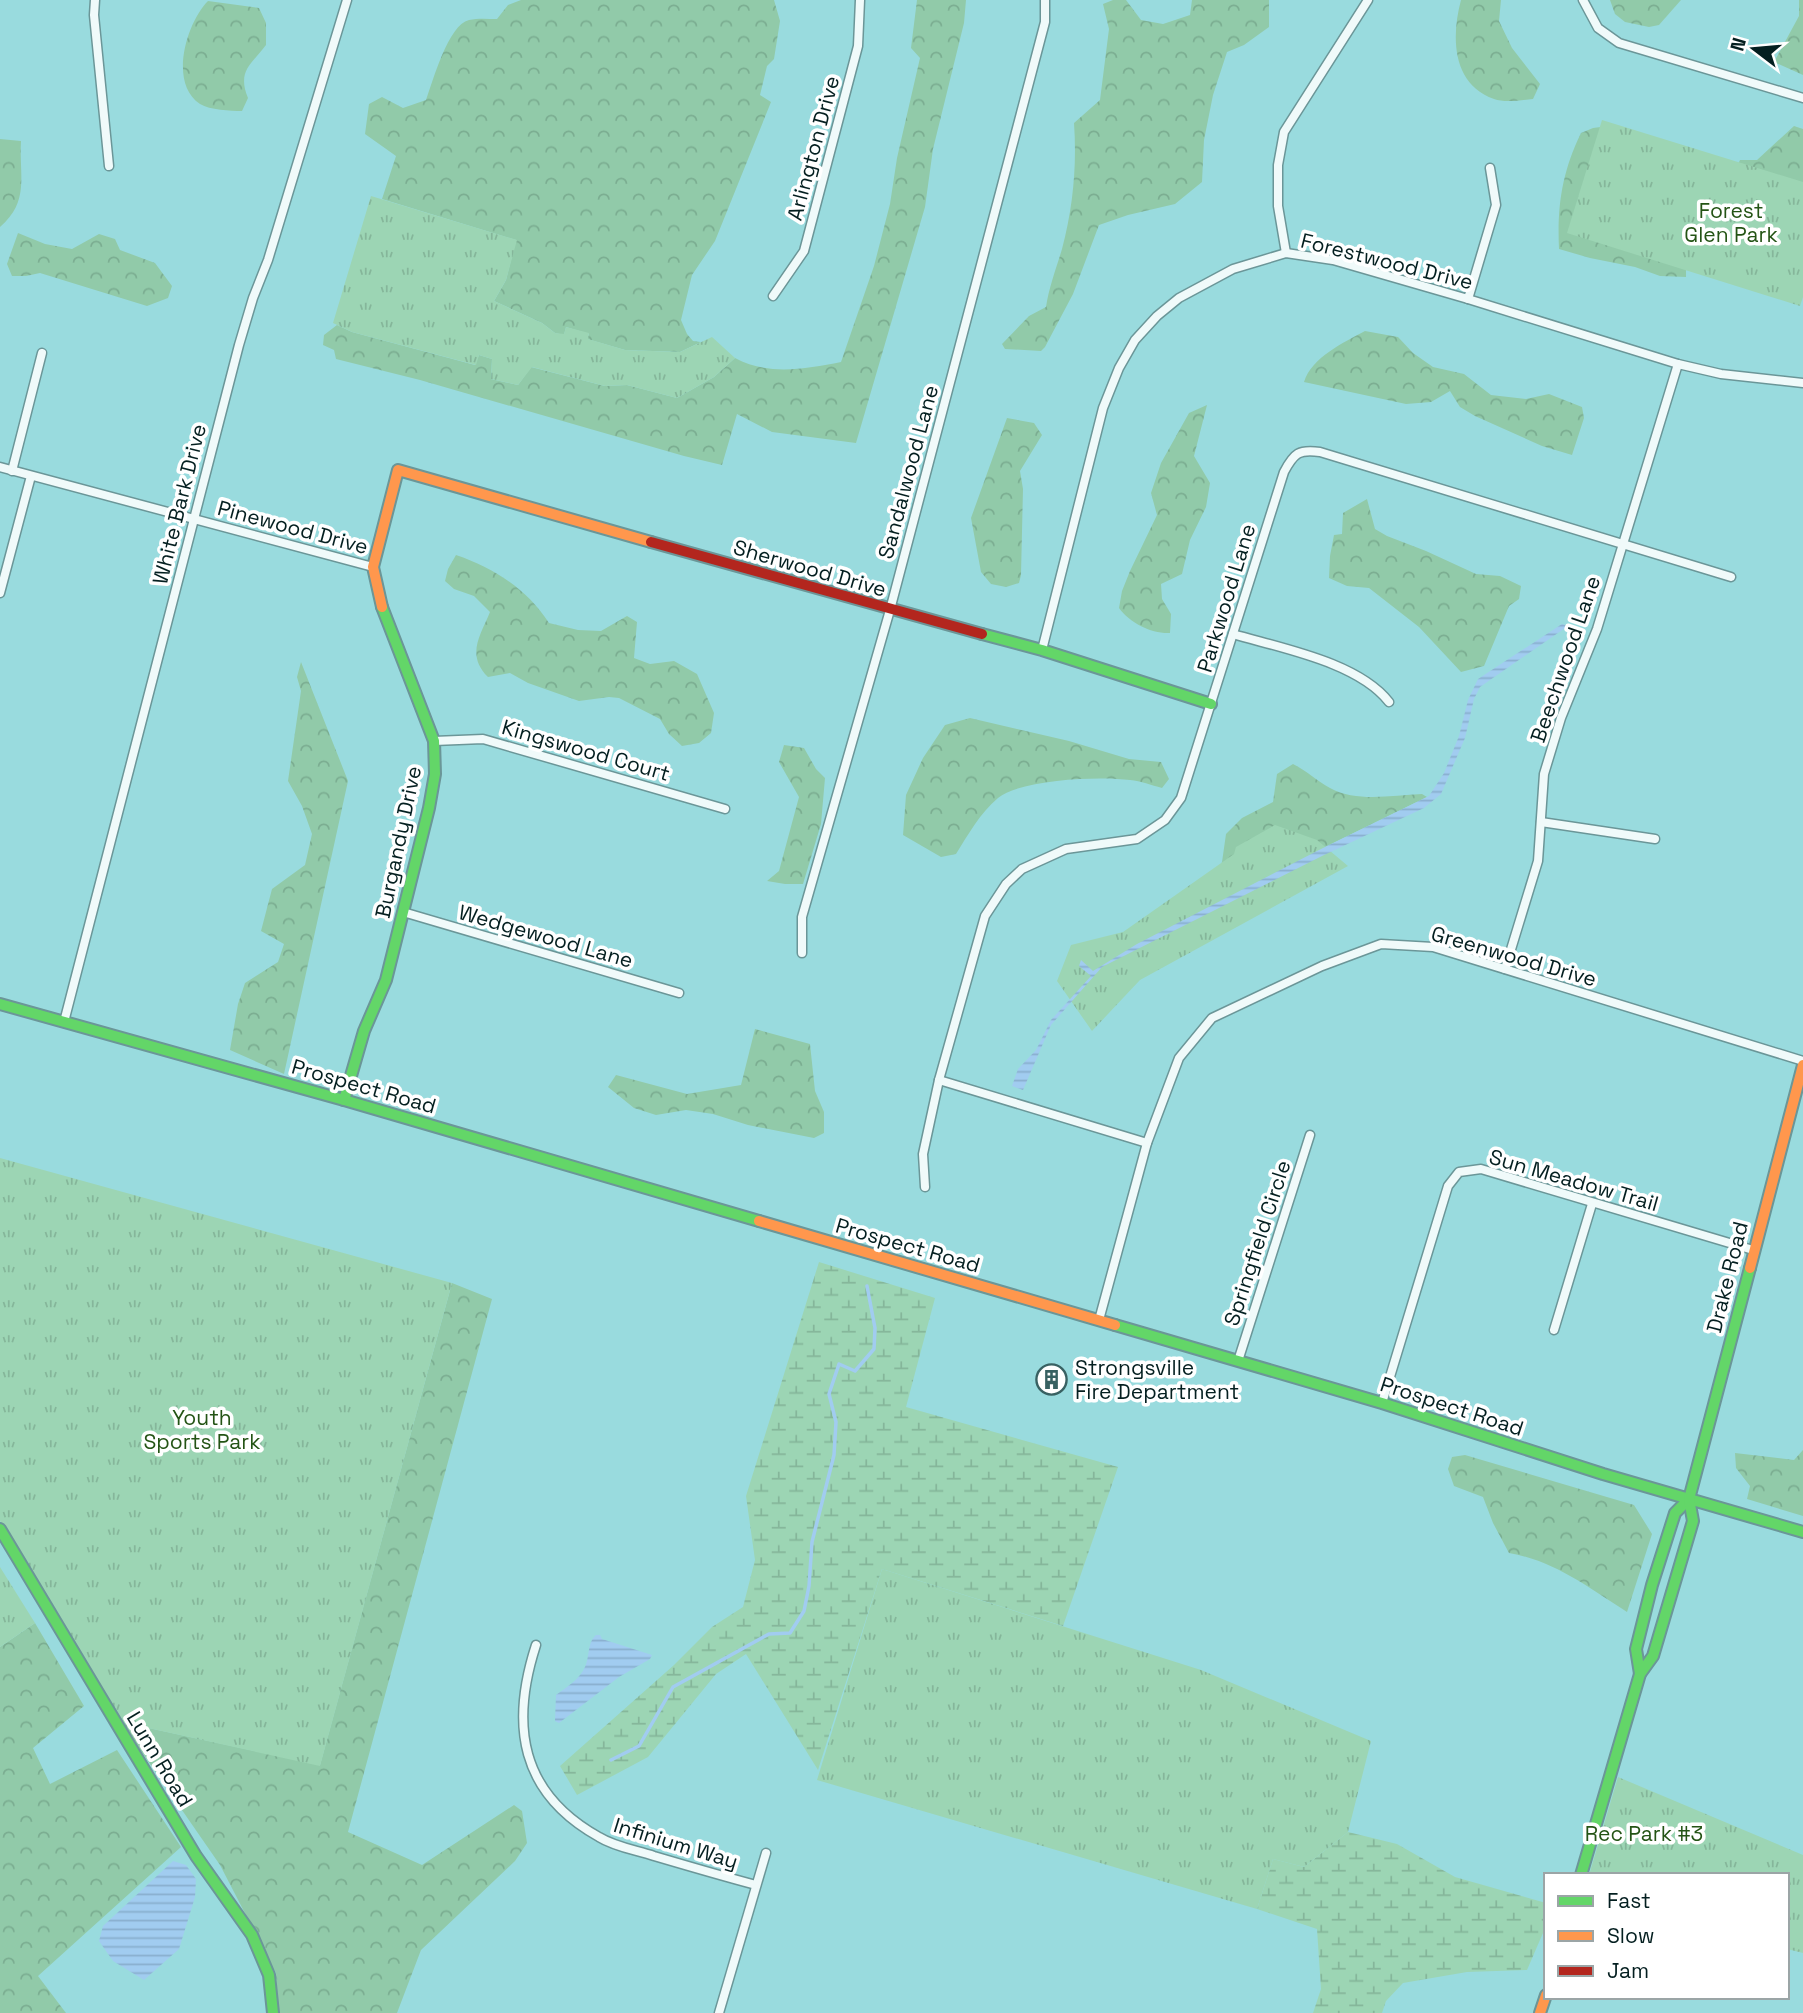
<svg xmlns="http://www.w3.org/2000/svg" width="1803" height="2013" font-family="'Space Grotesk',sans-serif">
  <style>
    .forest { fill: url(#forest-crowns) }
    .wetland { fill: url(#wetland-marsh) }
    .park { fill: url(#park-tufts) }
    .water { fill: url(#water-rules) }
    .lines { fill: none; stroke-linecap: round; stroke-linejoin: round }
    .stream { stroke: #a1ccf0; stroke-width: 3.5 }
    .street-casing { stroke: #6b9698; stroke-width: 11 }
    .fast-casing { stroke: #6b9698; stroke-width: 14 }
    .slow-casing { stroke: #6b9698; stroke-width: 14 }
    .jam-casing { stroke: #6b9698; stroke-width: 14 }
    .street { stroke: #f0fafa; stroke-width: 8 }
    .fast { stroke: #63d668; stroke-width: 10 }
    .slow { stroke: #ff974d; stroke-width: 10 }
    .jam { stroke: #b3261e; stroke-width: 10 }
    .labels { text-anchor: middle; dominant-baseline: central; stroke-width: 7; stroke-linejoin: round; paint-order: stroke }
    .street-label { font-size: 21px; fill: #041f20; stroke: #fff }
    .park-label { font-size: 21px; fill: #245415; stroke: #fff }
    .poi-label { font-size: 21px; fill: #041f20; stroke: #fff; text-anchor: start }
  </style>
  <defs>
    <pattern id="forest-crowns" width="20" height="18" patternUnits="userSpaceOnUse" patternTransform="scale(1.75)"><rect width="20" height="18" fill="#91caa9"/><path d="M2 6a3 3 0 1 1 6 0M12 15a3 3 0 1 1 6 0" fill="none" stroke="#7bad91"/></pattern>
    <pattern id="wetland-marsh" width="20" height="14" patternUnits="userSpaceOnUse" patternTransform="scale(1.75)"><rect width="20" height="14" fill="#9cd5b4"/><path d="M1 5h8M5 5V1M11 12h8M15 12V8" fill="none" stroke="#85b69a"/></pattern>
    <pattern id="park-tufts" width="24" height="20" patternUnits="userSpaceOnUse" patternTransform="scale(1.75)"><rect width="24" height="20" fill="#9cd5b4"/><path d="M3 7l-1-3M5 7V3M7 7l1-3M15 17l-1-3M17 17v-4M19 17l1-3" fill="none" stroke="#85b69a"/></pattern>
    <pattern id="water-rules" width="6" height="5" patternUnits="userSpaceOnUse" patternTransform="scale(1.75)"><rect width="6" height="5" fill="#a1ccf0"/><path d="M0 2.5h6" fill="none" stroke="#89afce"/></pattern>
  </defs>
  <rect width="100%" height="100%" fill="#99dbde"/>
  <g class="forest">
    <path d="M521 0H774L780 21 774 59 767 66 760 95 771 102 715 241 692 275 681 320 687 334 693 341 701 342 680 352 625 350 587 339 589 334 566 327 564 335 555 333 542 323 494 301 506 280 516 240 382 199 396 156 365 134 369 104 382 97 403 108 426 100C433 81 448 25 469 20 478 18 488 19 497 19L508 5Z"/>
    <path d="M917 0H966L964 23 933 149 925 207 856 443 772 432 737 414 722 465 684 456 420 380 336 359 334 350 323 345 324 335 337 325 352 332 475 365 479 355 492 359 491 379 518 385 531 367 605 386 627 385 677 398 714 377 735 358C768 376 805 369 841 362L874 266 890 204 897 158 920 58 911 48Z"/>
    <path d="M1113 0H1126L1141 20 1163 24 1190 15 1192 0H1269V27L1244 45 1227 52 1213 95 1204 140 1202 182 1175 204 1128 215 1099 225 1073 294 1045 347 1041 351 1005 349 1002 344 1029 316 1046 307C1049 287 1056 269 1062 249 1073 207 1077 166 1074 123L1100 100 1109 29 1103 4Z"/>
    <path d="M1461 0H1501L1499 21 1512 48 1540 84 1533 99C1521 100 1505 103 1494 99 1452 84 1451 37 1461 0Z"/>
    <path d="M1610 0H1681L1659 25 1649 27 1625 22 1615 14Z"/>
    <path d="M1799 0H1803V75L1774 62 1799 16Z"/>
    <path d="M208 1 259 8 266 23V45C251 65 237 71 248 98L242 111C230 111 210 110 200 104 168 83 187 22 208 1Z"/>
    <path d="M1616 125 1686 259V277L1660 276 1635 267 1590 258 1559 249C1557 206 1562 172 1581 133L1593 128Z"/>
    <path d="M1794 126 1803 129V202L1728 185 1740 160H1757Z"/>
    <path d="M0 139 21 141C19 177 30 201 0 227Z"/>
    <path d="M18 233 45 244 72 249 99 234 115 239 120 250 155 263 172 286 168 298 147 306 40 273 26 276H12L7 264Z"/>
    <path d="M1365 331 1398 337 1413 353 1433 367 1464 374 1491 395 1526 399 1549 394 1582 407 1584 418 1572 455 1542 446 1475 416 1460 407 1450 391 1431 402 1406 404 1304 382C1312 357 1343 343 1365 331Z"/>
    <path d="M1207 405 1194 456 1210 483 1206 507 1190 540 1182 574 1161 584 1162 599 1171 614 1170 633C1152 634 1130 623 1119 608L1122 591 1130 571 1157 515 1151 493 1161 463 1189 413Z"/>
    <path d="M1007 418 1034 423 1042 435 1020 471 1023 489 1021 575 1019 583 1006 587 991 584 981 572 971 518Z"/>
    <path d="M1367 499 1375 529 1387 536 1426 551 1476 574 1500 576 1521 586 1519 599 1509 606 1484 666 1461 672 1419 627 1369 588 1347 586 1329 578 1330 556 1334 535 1342 534 1343 513Z"/>
    <path d="M456 555C494 568 527 589 549 623L578 630 601 631 627 616 637 622 634 658 650 664 674 661 697 674 714 713 711 733 699 743 682 746 669 734 660 719 619 698 609 697 579 701 528 683 510 673 488 677C466 655 480 636 490 612L474 596 454 589 445 581 448 569Z"/>
    <path d="M301 662 348 781 284 1074 230 1050 238 1004 245 983 278 962 284 944 261 931 272 889 305 865 312 834 302 806 288 781 301 691 297 677Z"/>
    <path d="M970 718 1069 741 1129 759 1161 762 1169 779 1162 788C1151 785 1141 781 1130 780 1100 776 1022 779 998 798 980 813 968 835 956 854L941 857 903 835 906 795 923 758 945 725Z"/>
    <path d="M784 745 804 748 816 769 825 778 821 824 803 884H785L767 881 779 871 799 797 779 762Z"/>
    <path d="M1293 764C1307 771 1317 781 1330 788 1358 803 1392 795 1422 794L1427 797 1325 847 1213 881 1222 862 1226 834 1242 818 1273 802 1277 774Z"/>
    <path d="M755 1029 810 1044 815 1091 824 1112V1133L814 1138 748 1125 713 1114 686 1110 656 1115 634 1108 608 1087 616 1075 687 1094 741 1085Z"/>
    <path d="M452 1283 492 1299 348 1832 422 1865 514 1805 522 1811 527 1843 515 1861 421 1950 397 2013H278L276 1973 220 1865 121 1722 320 1765Z"/>
    <path d="M1803 1450V1516L1747 1499 1750 1486 1736 1468 1735 1453 1794 1460Z"/>
    <path d="M1465 1455 1634 1505 1652 1534 1627 1612C1589 1588 1555 1561 1509 1553L1493 1523 1483 1497 1454 1486 1448 1469 1452 1457Z"/>
    <path d="M35 1623 84 1706 33 1748 50 1784 117 1750 181 1847 38 1976 66 2013H0V1647Z"/>
  </g>
  <g class="wetland">
    <path d="M819 1262 935 1298 906 1407 1118 1467 1063 1626 882 1569 818 1770 746 1654 716 1674 648 1757 577 1795 560 1766 674 1665 712 1627 743 1607 755 1560 746 1496Z"/>
    <path d="M1348 1832 1397 1844 1455 1877 1546 1903V1926L1527 1970 1467 1972 1403 1983 1386 2001 1382 2013H1313L1321 1989 1317 1929 1257 1909 1273 1859 1304 1867Z"/>
  </g>
  <g class="park">
    <path d="M1602 120 1803 182V297L1800 306 1567 233Z"/>
    <path d="M371 196 517 240 506 280 494 301 542 323 555 333 564 334 566 327 589 333 588 339 625 350 680 352 712 337 735 358 714 377 677 398 627 385 605 386 532 367 518 385 491 379 492 359 479 355 476 365 352 332 333 323Z"/>
    <path d="M1275 825 1317 840 1348 866 1140 980 1092 1031 1057 981 1071 945 1123 932 1234 854 1236 847Z"/>
    <path d="M0 1158 452 1283 320 1766 121 1722 0 1521Z"/>
    <path d="M0 1567 35 1623 0 1647Z"/>
    <path d="M882 1569 1201 1670 1371 1741 1348 1832 1304 1867 1273 1859 1257 1909 817 1780Z"/>
    <path d="M1618 1777 1803 1855V1953L1787 1949V1875H1589Z"/>
  </g>
  <g class="water">
    <path d="M1562 624 1568 626 1480 687 1474 699 1465 738 1441 794 1424 808 1322 856 1102 967 1051 1025 1023 1090 1012 1086 1018 1069 1036 1050 1051 1020 1091 976 1079 966 1081 960 1093 971 1137 944 1319 850 1429 796 1444 773 1459 736 1468 700 1478 679Z"/>
    <path d="M596 1635H600L602 1639 652 1655 650 1659 619 1677 559 1723 555 1721 556 1695C568 1686 579 1680 585 1667 590 1656 587 1643 596 1635Z"/>
    <path d="M173 1861 186 1865 196 1879 195 1897 179 1949 144 1980 113 1961 99 1941 103 1926Z"/>
  </g>
  <g class="lines">
    <path class="stream" d="M611 1760 639 1746 673 1687 769 1634 790 1633 804 1611 809 1586 812 1542 834 1455 836 1422 829 1394 839 1364 855 1371 874 1349 875 1328 867 1286"/>
    <defs>
      <g id="street">
        <path d="M95 0 94 15 109 166"/>
        <path d="M1583 0 1598 28 1619 43 1803 98"/>
        <path d="M1286 253 1278 206V165L1284 132 1368 0"/>
        <path d="M773 296 804 251 858 46 860 0"/>
        <path d="M1468 299 1496 205 1490 168"/>
        <path d="M0 467 373 567"/>
        <path d="M12 471 42 353"/>
        <path d="M0 593 31 476"/>
        <path d="M1233 634C1280 648 1358 662 1389 702"/>
        <path d="M1042 650 1103 408 1119 368 1135 340 1157 316 1179 298 1233 269 1286 253 1333 260 1468 299 1678 364 1721 374 1803 383"/>
        <path d="M434 741 483 739 725 809"/>
        <path d="M1541 822 1655 839"/>
        <path d="M403 912 679 993"/>
        <path d="M802 953V917L890 610 1045 22V0"/>
        <path d="M1505 969 1538 861 1544 774 1561 718 1597 629 1678 364"/>
        <path d="M64 1022 239 345 253 298 268 260 347 0"/>
        <path d="M939 1080 1147 1143"/>
        <path d="M925 1187 923 1154 939 1080 985 916 1006 884 1022 869 1066 849 1137 839 1165 820 1181 798 1284 472C1294 453 1299 449 1320 452L1731 577"/>
        <path d="M1099 1320 1147 1143 1179 1058 1212 1018 1322 966 1381 944 1433 947 1803 1061"/>
        <path d="M1554 1330 1592 1204"/>
        <path d="M1238 1361 1310 1135"/>
        <path d="M1382 1403 1448 1186 1459 1172 1481 1169 1753 1250"/>
        <path d="M536 1645C510 1725 520 1793 599 1837 615 1847 636 1850 654 1856 688 1866 722 1876 756 1885"/>
        <path d="M719 2013 766 1853"/>
      </g>
      <g id="fast">
        <path d="M982 634 1042 650 1211 704"/>
        <path d="M0 1004 344 1100 759 1221"/>
        <path d="M344 1100 364 1031 386 980 429 808 435 774 434 741 382 607"/>
        <path d="M1115 1325 1382 1403 1603 1474 1803 1532"/>
        <path d="M0 1529 196 1856 252 1935 269 1975 273 2013"/>
        <path d="M1640 1674 1636 1649 1652 1585 1675 1513 1689 1499"/>
        <path d="M1581 1875 1640 1674 1653 1656 1693 1521 1689 1499 1750 1268"/>
      </g>
      <g id="slow">
        <path d="M382 607 373 567 398 470 651 542"/>
        <path d="M759 1221 1115 1325"/>
        <path d="M1750 1268 1803 1065"/>
        <path d="M1540 2013 1546 1995"/>
      </g>
      <path id="jam" d="M651 542 982 634"/>
    </defs>
    <use href="#street" class="street-casing"/>
    <use href="#fast" class="fast-casing"/>
    <use href="#slow" class="slow-casing"/>
    <use href="#jam" class="jam-casing"/>
    <use href="#street" class="street"/>
    <use href="#fast" class="fast"/>
    <use href="#slow" class="slow"/>
    <use href="#jam" class="jam"/>
  </g>
  <defs>
    <symbol id="building-ring" viewBox="-11 -11 22 22"><circle r="9.5" fill="#fff" stroke="#386162" stroke-width="1.5"/><path d="M-4-6H4V6H1V3H-1V6H-4ZM-2.5-4.3h1.7v1.8h-1.7ZM.8-4.3h1.7v1.8H.8ZM-2.5-1h1.7V.8h-1.7ZM.8-1h1.7V.8H.8Z" fill="#386162"/></symbol>
  </defs>
  <g fill-rule="evenodd">
    <use href="#building-ring" x="1034" y="1362" width="35" height="35"/>
  </g>
  <g class="labels">
    <g class="street-label">
      <text transform="translate(813 148) rotate(-75)">Arlington Drive</text>
      <text transform="translate(1387 261) rotate(14)">Forestwood Drive</text>
      <text transform="translate(908 472) rotate(-75)">Sandalwood Lane</text>
      <text transform="translate(179 504) rotate(-76)">White Bark Drive</text>
      <text transform="translate(293 527) rotate(15)">Pinewood Drive</text>
      <text transform="translate(810 568) rotate(16)">Sherwood Drive</text>
      <text transform="translate(1226 598) rotate(-73)">Parkwood Lane</text>
      <text transform="translate(1565 659) rotate(-71)">Beechwood Lane</text>
      <text transform="translate(586 750) rotate(16)">Kingswood Court</text>
      <text transform="translate(398 842) rotate(-78)">Burgandy Drive</text>
      <text transform="translate(546 936) rotate(16)">Wedgewood Lane</text>
      <text transform="translate(1514 956) rotate(16)">Greenwood Drive</text>
      <text transform="translate(364 1086) rotate(16)">Prospect Road</text>
      <text transform="translate(1574 1180) rotate(16)">Sun Meadow Trail</text>
      <text transform="translate(1257 1243) rotate(-72)">Springfield Circle</text>
      <text transform="translate(908 1245) rotate(16)">Prospect Road</text>
      <text transform="translate(1727 1277) rotate(-76)">Drake Road</text>
      <text transform="translate(1452 1406) rotate(18)">Prospect Road</text>
      <text transform="translate(160 1759) rotate(59)">Lunn Road</text>
      <text transform="translate(676 1843) rotate(17)">Infinium Way</text>
    </g>
    <g class="park-label">
      <text x="1731" y="210">Forest<tspan x="1731" dy="24">Glen Park</tspan></text>
      <text x="202" y="1417">Youth<tspan x="202" dy="24">Sports Park</tspan></text>
      <text x="1644" y="1833">Rec Park #3</text>
    </g>
    <g class="poi-label">
      <text x="1075" y="1367">Strongsville<tspan x="1075" dy="24">Fire Department</tspan></text>
    </g>
  </g>
  <rect x="1544" y="1873" width="245" height="126" fill="#ffffff" stroke="#9ba5a6" stroke-width="2"/>
  <rect x="1558" y="1896" width="35" height="10" fill="#63d668" stroke="#9ba5a6" stroke-width="2"/>
  <text x="1607" y="1908" font-size="21" fill="#041f20">Fast</text>
  <rect x="1558" y="1931" width="35" height="10" fill="#ff974d" stroke="#9ba5a6" stroke-width="2"/>
  <text x="1607" y="1943" font-size="21" fill="#041f20">Slow</text>
  <rect x="1558" y="1966" width="35" height="10" fill="#b3261e" stroke="#9ba5a6" stroke-width="2"/>
  <text x="1607" y="1978" font-size="21" fill="#041f20">Jam</text>
  <g transform="translate(1754 49) rotate(286)" stroke="#ffffff" stroke-width="5" paint-order="stroke">
  <path d="M0-5L12 26L0 18L-12 26Z" fill="#041f20"/>
  <text y="-10" font-size="19" font-weight="bold" text-anchor="middle" fill="#041f20">N</text>
  </g>
</svg>
